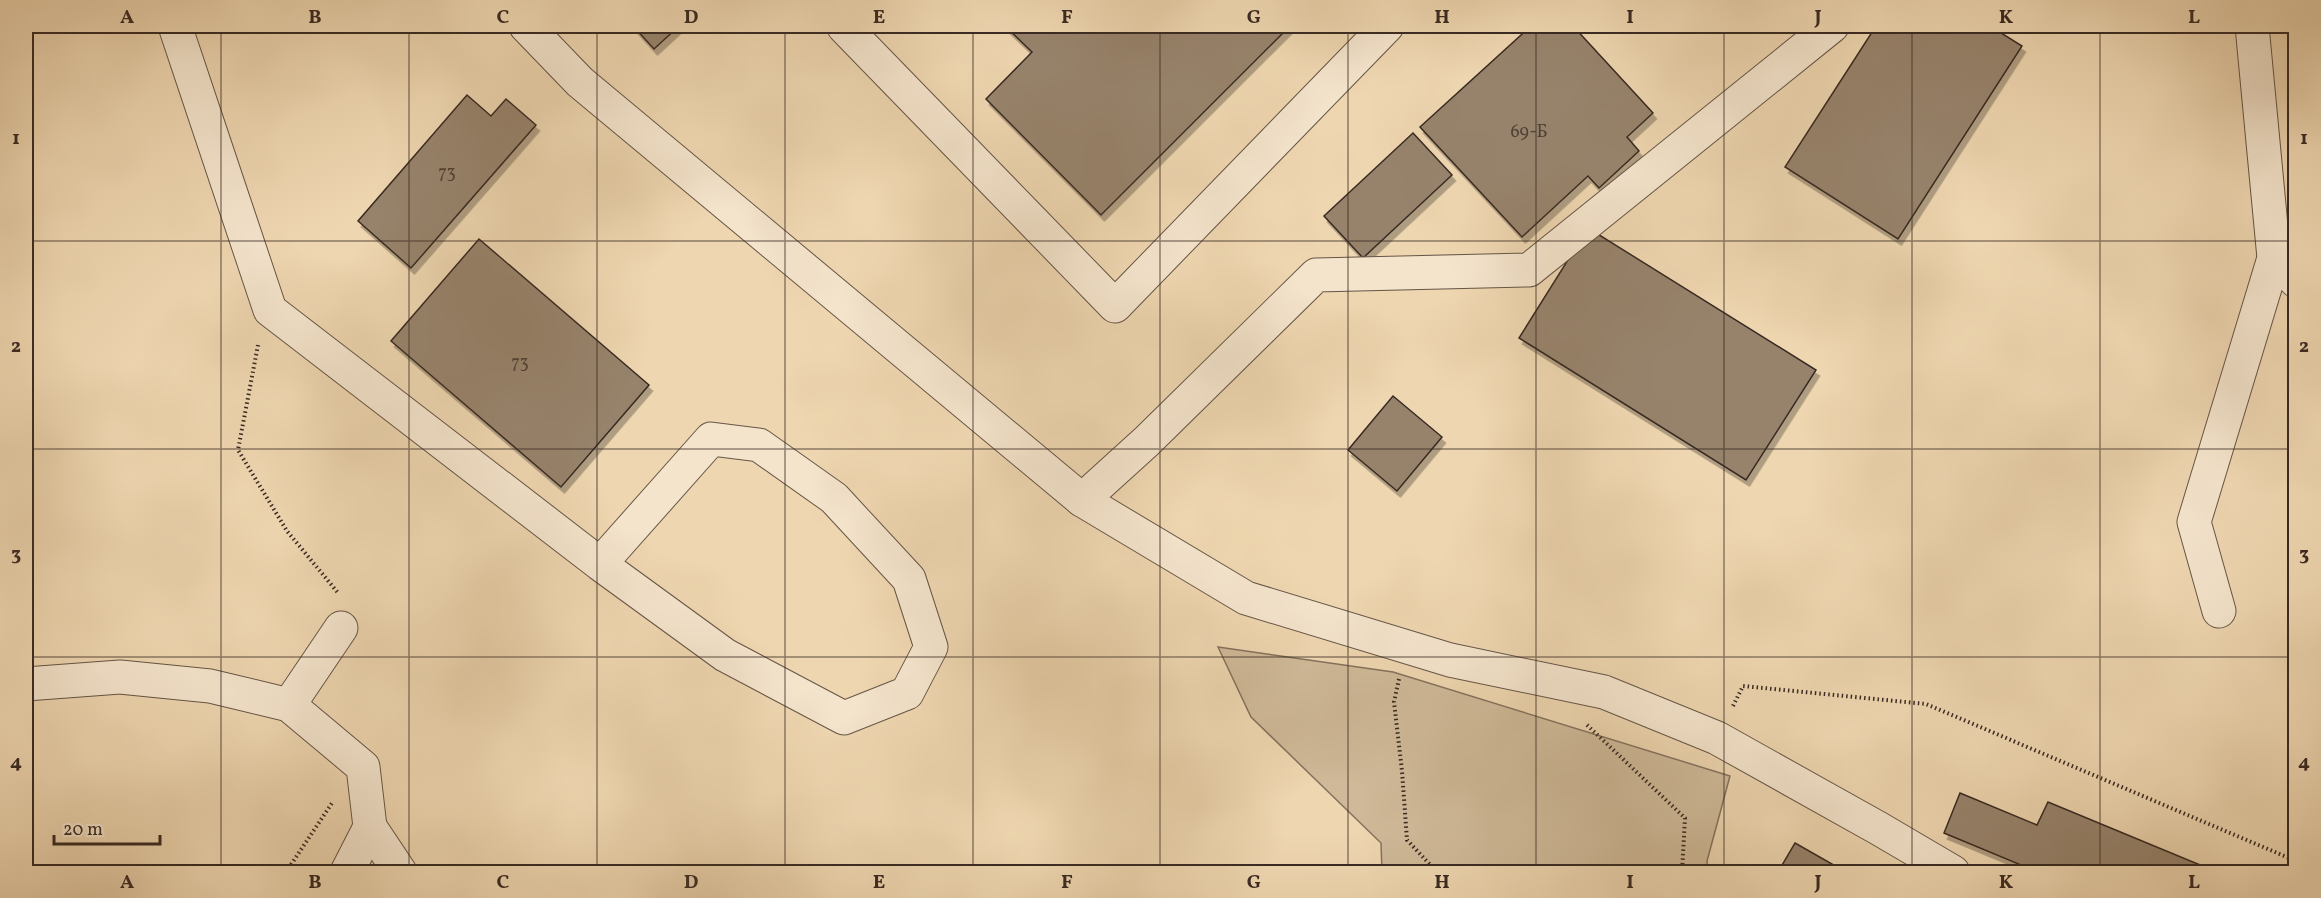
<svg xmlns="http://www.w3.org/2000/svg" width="2321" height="898" font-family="Vollkorn,serif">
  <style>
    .green { fill: #cfb998; stroke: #84725e; stroke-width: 1.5 }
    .building { fill: #97836c; stroke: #392a23; stroke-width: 1.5; filter: url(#shadow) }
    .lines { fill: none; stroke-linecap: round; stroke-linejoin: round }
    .minor-casing { stroke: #665546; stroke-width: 35 }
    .path { stroke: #392a23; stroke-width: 4; stroke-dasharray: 1.5 3; stroke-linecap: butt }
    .minor { stroke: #f4e4cc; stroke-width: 33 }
    .grid { fill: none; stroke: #392a23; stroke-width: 1.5; stroke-opacity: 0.55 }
    .labels { text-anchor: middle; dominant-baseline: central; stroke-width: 6; stroke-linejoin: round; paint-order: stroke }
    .number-label { font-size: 18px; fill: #504035 }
    .neatline { fill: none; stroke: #392a23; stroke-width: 2 }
    .grid-label { font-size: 20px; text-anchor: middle; font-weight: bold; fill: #392a23 }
  </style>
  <defs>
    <filter id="shadow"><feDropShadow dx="3.5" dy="6" stdDeviation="0" flood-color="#0004"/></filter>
  </defs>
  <rect width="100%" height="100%" fill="#eed6b0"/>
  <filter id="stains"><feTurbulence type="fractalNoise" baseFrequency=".00333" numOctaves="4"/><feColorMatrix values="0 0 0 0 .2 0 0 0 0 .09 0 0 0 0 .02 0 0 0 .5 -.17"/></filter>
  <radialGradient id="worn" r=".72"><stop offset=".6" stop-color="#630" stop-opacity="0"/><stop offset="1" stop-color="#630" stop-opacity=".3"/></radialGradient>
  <path class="green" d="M1218 647 1393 672 1730 776 1707 861 1708 872H1382L1381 843 1251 717Z"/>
  <g class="building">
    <path d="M633 26H679L654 49Z"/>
    <path d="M1005 26H1290L1101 215 986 99 1032 52Z"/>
    <path d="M1531 26H1573L1653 113 1627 137 1639 151 1599 188 1588 176 1522 237 1420 127Z"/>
    <path d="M1876 26H1990L2022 46 1898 239 1785 167Z"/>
    <path d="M467 95 491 116 506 99 536 125 411 268 358 221Z"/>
    <path d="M1413 133 1452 175 1363 258 1324 216Z"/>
    <path d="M1588 228 1816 370 1746 480 1519 338Z"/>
    <path d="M479 239 649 385 561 487 391 341Z"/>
    <path d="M1393 396 1442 437 1397 491 1348 450Z"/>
    <path d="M1960 793 2037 825 2048 802 2217 872H2023L2026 867 1944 833Z"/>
    <path d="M1795 843 1846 872H1778Z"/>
  </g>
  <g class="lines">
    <defs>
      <g id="minor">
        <path d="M175 26 270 310 600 564 725 655 844 718 907 693 931 647 909 579 834 498 759 445 711 439 600 564"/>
        <path d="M526 26 580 82 1082 500 1246 598 1450 660 1604 692 1717 738 1878 828 1953 872"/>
        <path d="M846 26 844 27 1115 306 1387 26"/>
        <path d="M2274 258 2296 281"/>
        <path d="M1082 500 1147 441 1316 275 1529 270 1832 26"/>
        <path d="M2219 611 2194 522 2274 258 2252 26"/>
        <path d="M26 684 120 677 210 686 289 705 363 767 370 827 347 872"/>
        <path d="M289 705 341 628"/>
        <path d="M370 827 400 872"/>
      </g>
    </defs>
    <use href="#minor" class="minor-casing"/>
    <g class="path">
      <path d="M258 345 238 450 287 531 339 594"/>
      <path d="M1399 679 1394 702 1402 771 1407 840 1437 872"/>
      <path d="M1733 706 1743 686 1926 704 2296 861"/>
      <path d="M1587 725 1685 818 1682 872"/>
      <path d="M286 872 332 803"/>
    </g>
    <use href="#minor" class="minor"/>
  </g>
  <path class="grid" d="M221 26V872M409 26V872M597 26V872M785 26V872M973 26V872M1160 26V872M1348 26V872M1536 26V872M1724 26V872M1912 26V872M2100 26V872M26 241H2296M26 449H2296M26 657H2296"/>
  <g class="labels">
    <g class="number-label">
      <text x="1529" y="132">69-Б</text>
      <text x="447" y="173">73</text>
      <text x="520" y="363">73</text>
    </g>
  </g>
  <rect width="2321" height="898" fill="none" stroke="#eed6b0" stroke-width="66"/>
  <path d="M54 835v9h106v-9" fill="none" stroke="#392a23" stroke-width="3"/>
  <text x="63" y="835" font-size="18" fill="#392a23" stroke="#f4e4cc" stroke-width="4.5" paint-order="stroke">20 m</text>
  <rect x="33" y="33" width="2255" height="832" class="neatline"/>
  <g class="grid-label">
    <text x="127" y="23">A</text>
    <text x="315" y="23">B</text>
    <text x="503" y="23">C</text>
    <text x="691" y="23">D</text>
    <text x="879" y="23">E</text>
    <text x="1067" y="23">F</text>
    <text x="1254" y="23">G</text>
    <text x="1442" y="23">H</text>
    <text x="1630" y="23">I</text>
    <text x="1818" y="23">J</text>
    <text x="2006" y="23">K</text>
    <text x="2194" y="23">L</text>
    <text x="16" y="144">1</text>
    <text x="2304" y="144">1</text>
    <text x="16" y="352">2</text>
    <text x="2304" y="352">2</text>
    <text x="16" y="560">3</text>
    <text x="2304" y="560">3</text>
    <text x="16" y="768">4</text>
    <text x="2304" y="768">4</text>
    <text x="127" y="888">A</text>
    <text x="315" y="888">B</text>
    <text x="503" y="888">C</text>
    <text x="691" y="888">D</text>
    <text x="879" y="888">E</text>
    <text x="1067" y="888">F</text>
    <text x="1254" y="888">G</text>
    <text x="1442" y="888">H</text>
    <text x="1630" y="888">I</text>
    <text x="1818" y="888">J</text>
    <text x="2006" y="888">K</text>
    <text x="2194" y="888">L</text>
  </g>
  <rect width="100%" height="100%" filter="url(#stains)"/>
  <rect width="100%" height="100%" fill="url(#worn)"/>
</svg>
